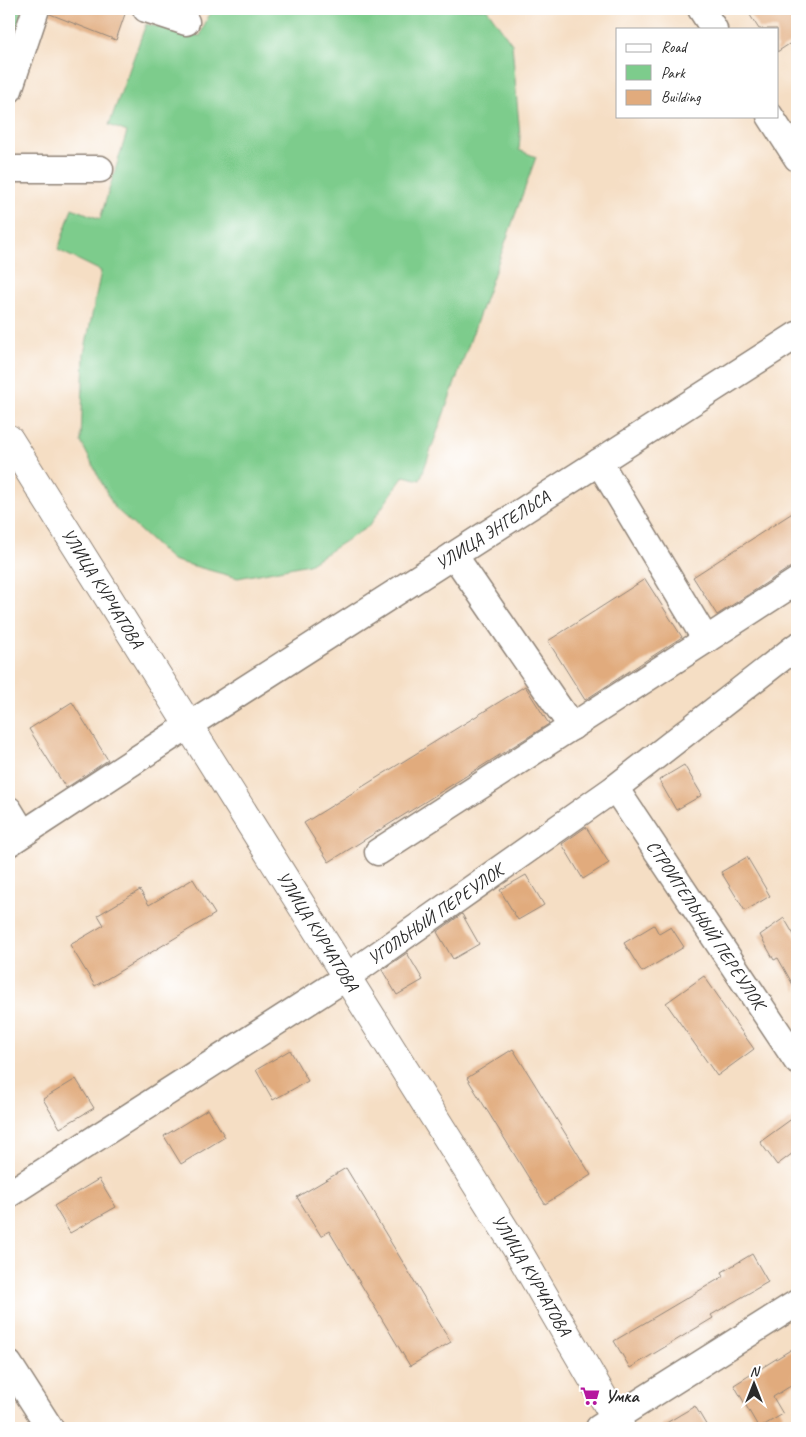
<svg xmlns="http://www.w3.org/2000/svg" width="806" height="1437" font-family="Caveat,sans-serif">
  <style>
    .green { fill: #7dcc8c; stroke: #547c5c }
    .building { fill: #e1ab7d }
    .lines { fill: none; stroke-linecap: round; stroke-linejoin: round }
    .street-casing { stroke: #908478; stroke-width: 29 }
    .secondary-casing { stroke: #908478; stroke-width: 30 }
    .street { stroke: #fff; stroke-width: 26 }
    .secondary { stroke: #fff; stroke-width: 28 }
    .labels { text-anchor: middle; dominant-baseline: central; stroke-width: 4; stroke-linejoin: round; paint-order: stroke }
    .street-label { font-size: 18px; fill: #2b2b2b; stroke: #fff }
    .poi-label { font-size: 18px; font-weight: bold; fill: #2b2b2b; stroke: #fff; text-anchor: start }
  </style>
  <rect width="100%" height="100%" fill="#fff"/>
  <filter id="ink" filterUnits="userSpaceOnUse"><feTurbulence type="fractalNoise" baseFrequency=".02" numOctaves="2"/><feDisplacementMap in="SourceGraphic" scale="10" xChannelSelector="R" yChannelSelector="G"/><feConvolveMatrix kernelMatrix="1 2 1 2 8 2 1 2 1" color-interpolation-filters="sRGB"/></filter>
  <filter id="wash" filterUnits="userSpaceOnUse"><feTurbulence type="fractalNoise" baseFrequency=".0096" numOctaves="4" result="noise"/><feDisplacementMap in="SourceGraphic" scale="20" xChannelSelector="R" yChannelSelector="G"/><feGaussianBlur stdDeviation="1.12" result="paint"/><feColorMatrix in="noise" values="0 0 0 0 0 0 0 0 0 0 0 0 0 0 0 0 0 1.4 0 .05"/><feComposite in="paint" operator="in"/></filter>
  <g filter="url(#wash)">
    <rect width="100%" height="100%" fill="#f5dec4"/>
    <g class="green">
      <path d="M9 9H23L9 52Z"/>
      <path d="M215 9H487L512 44 520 136 519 150 536 157 420 480 404 476 369 526 309 564 238 578 172 560 114 507 81 442 84 354 101 271 58 250 72 208 100 219 127 132 109 125 146 24 200 36 208 17Z"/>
    </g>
    <g id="blocks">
      <g class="building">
        <path d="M51 9H111L125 14 116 40 50 14Z"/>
        <path d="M746 9H797V39L777 52V29H759Z"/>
        <path d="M797 510V566L789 568 717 615 693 577Z"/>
        <path d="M645 579 682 637 585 700 548 641Z"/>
        <path d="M525 686 549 724 329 862 304 823Z"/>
        <path d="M72 702 108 760 66 788 29 729Z"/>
        <path d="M684 765 702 795 676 810 659 780Z"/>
        <path d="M586 827 609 863 583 879 562 844Z"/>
        <path d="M747 857 770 896 745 911 721 872Z"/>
        <path d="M526 875 544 905 518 920 500 890Z"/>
        <path d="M193 879 215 914 95 986 70 945 104 925 98 915 140 890 149 905Z"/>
        <path d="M462 914 479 944 453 959 437 932Z"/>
        <path d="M784 918 797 940V992L778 958 774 960 760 935Z"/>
        <path d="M654 925 659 934 671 927 684 947 642 972 624 943Z"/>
        <path d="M407 953 423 980 397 995 382 970Z"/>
        <path d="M704 976 720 999 719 1000 754 1049 717 1076 666 1003Z"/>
        <path d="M513 1049 591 1175 545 1204 467 1078Z"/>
        <path d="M290 1050 308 1081 273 1100 256 1070Z"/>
        <path d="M76 1079 94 1108 60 1128 43 1099Z"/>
        <path d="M208 1109 225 1137 181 1164 164 1136Z"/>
        <path d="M797 1115V1150L777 1165 760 1142Z"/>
        <path d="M346 1168 451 1342 410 1366 329 1231 321 1236 297 1197Z"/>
        <path d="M99 1179 116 1207 70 1233 54 1206Z"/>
        <path d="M752 1254 768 1282 711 1315 713 1318 630 1368 614 1341 724 1276 722 1272Z"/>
        <path d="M797 1346V1382L773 1397 783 1414 759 1428 734 1385Z"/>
        <path d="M695 1406 708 1428H658Z"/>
      </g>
    </g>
  </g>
  <g filter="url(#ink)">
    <use href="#blocks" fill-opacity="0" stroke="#908478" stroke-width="1"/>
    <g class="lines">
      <defs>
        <g id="street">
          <path d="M146 9 186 22"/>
          <path d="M701 9 714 29"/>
          <path d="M9 90 36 9"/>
          <path d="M770 116 797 158"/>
          <path d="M9 169H100"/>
          <path d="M599 462 706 640"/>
          <path d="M454 555 572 727"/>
          <path id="s1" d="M615 788 797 1061"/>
          <path d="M9 810 23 833"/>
          <path id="s2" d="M9 843 189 725 797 335"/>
          <path d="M378 852 797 581"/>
          <path id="s3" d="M9 1194 345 978 615 788 797 646"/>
          <path d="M9 1364 50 1428"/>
          <path d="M599 1428 797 1303"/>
        </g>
        <g id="secondary">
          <path id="s4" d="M9 439 517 1249 621 1428"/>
        </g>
      </defs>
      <use href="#street" class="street-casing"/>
      <use href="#secondary" class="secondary-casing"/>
      <use href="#street" class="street"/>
      <use href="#secondary" class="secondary"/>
    </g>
  </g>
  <defs>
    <symbol id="supermarket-bare" viewBox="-9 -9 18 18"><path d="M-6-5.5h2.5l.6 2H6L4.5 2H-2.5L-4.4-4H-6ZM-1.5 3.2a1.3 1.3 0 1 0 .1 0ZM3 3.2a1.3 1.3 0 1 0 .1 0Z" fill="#b5179e" stroke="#fff" stroke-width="2.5" paint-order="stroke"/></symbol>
  </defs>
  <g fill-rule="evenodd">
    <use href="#supermarket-bare" x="576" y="1382" width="28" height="28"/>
  </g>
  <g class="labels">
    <g class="street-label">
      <text stroke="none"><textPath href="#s2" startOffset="576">УЛИЦА ЭНГЕЛЬСА</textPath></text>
      <text stroke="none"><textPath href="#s4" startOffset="176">УЛИЦА КУРЧАТОВА</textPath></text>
      <text stroke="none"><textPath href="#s3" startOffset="510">УГОЛЬНЫЙ ПЕРЕУЛОК</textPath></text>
      <text stroke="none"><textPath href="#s1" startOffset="164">СТРОИТЕЛЬНЫЙ ПЕРЕУЛОК</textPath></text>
      <text stroke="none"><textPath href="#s4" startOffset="581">УЛИЦА КУРЧАТОВА</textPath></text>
      <text stroke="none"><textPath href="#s4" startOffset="986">УЛИЦА КУРЧАТОВА</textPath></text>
    </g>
    <g class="poi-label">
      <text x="605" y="1396">Умка</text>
    </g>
  </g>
  <rect width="806" height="1437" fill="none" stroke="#fff" stroke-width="30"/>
  <rect x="616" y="28" width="162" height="90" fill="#ffffff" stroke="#aaaaaa"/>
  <rect x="626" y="44" width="25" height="8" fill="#ffffff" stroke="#aaaaaa"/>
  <text x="661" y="52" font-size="15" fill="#2b2b2b">Road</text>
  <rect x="626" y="65" width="25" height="15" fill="#7dcc8c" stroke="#aaaaaa"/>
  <text x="661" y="78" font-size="15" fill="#2b2b2b">Park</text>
  <rect x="626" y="90" width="25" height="15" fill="#e1ab7d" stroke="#aaaaaa"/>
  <text x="661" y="102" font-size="15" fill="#2b2b2b">Building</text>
  <g transform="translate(754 1384)" stroke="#ffffff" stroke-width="4" paint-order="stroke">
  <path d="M0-4L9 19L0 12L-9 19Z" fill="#2b2b2b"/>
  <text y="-8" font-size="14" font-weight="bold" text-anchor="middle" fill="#2b2b2b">N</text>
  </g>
</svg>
